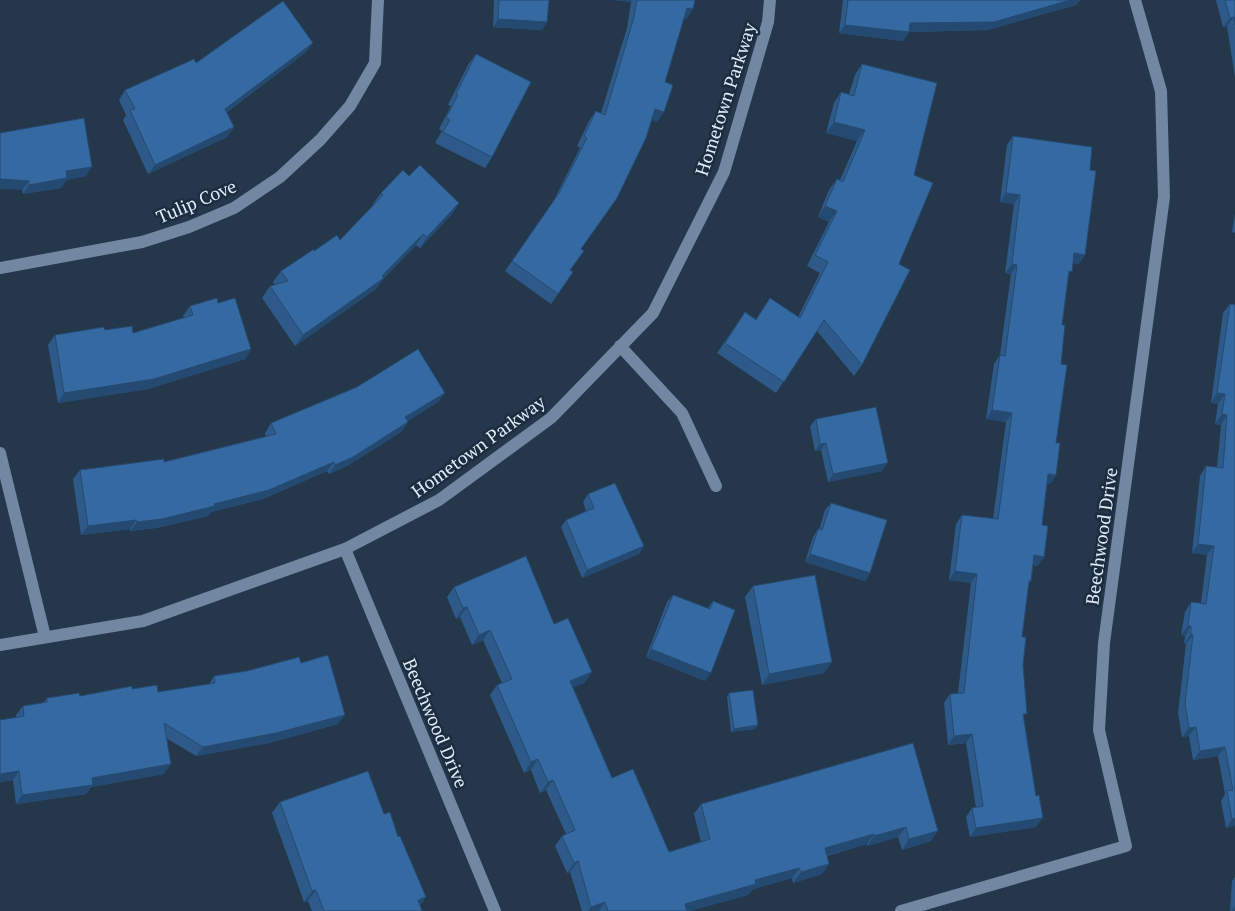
<svg xmlns="http://www.w3.org/2000/svg" width="1235" height="911" font-family="'PT Serif',serif">
  <style>
    .lines { fill: none; stroke-linecap: round; stroke-linejoin: round }
    .minor { stroke: #7187a2; stroke-width: 12 }
    .wall { fill: #2e5a8a }
    .shaded-wall { fill: #254a71 }
    .building { fill: #3569a1; stroke: #254a71 }
    .labels { text-anchor: middle; dominant-baseline: central; stroke-width: 5; stroke-linejoin: round; paint-order: stroke }
    .street-label { font-size: 18px; fill: #e1ecf9; stroke: #1c2d40 }
  </style>
  <rect width="100%" height="100%" fill="#25374b"/>
  <g class="lines">
    <g class="minor">
      <path d="M0 268 142 242 189 227 234 208 280 177 320 140 350 106 375 63 378 0"/>
      <path d="M620 346 682 413 716 486"/>
      <path d="M0 453 45 637"/>
      <path d="M345 549 495 911"/>
      <path d="M0 645 143 621 345 549 439 500 551 418 653 313 724 172 768 22 770 0"/>
      <path d="M901 911 1126 846 1099 730 1104 643 1164 197 1161 91 1135 0"/>
    </g>
  </g>
  <g class="wall">
    <path d="M494 0H549L547 22 542 30 493 27Z"/>
    <path d="M615 0H695L693 9 686 19H684L665 82 657 122 652 120 581 249 571 270 573 272 551 304 505 271 552 204 580 148 577 146 589 121 596 111 601 113 627 28 631 2Z"/>
    <path d="M843 0H1080L1076 5 987 30 909 32 903 41 839 33Z"/>
    <path d="M1216 0H1235V78L1227 26 1223 27Z"/>
    <path d="M306 52 227 112 234 127 227 137 148 174 123 120 126 115 119 100 125 90 196 63Z"/>
    <path d="M476 54 492 157 485 168 435 143 442 131 439 129 451 106 448 105 468 65Z"/>
    <path d="M862 64 914 175 899 264 862 365 854 376 817 331 776 393 717 353 745 312 756 319 770 298 798 317 820 273 807 266 829 222 818 217 829 190 837 179 840 180 857 141 826 133 834 103 841 92 849 94 855 75Z"/>
    <path d="M0 133 86 176 66 180 61 188 23 194 22 190Z"/>
    <path d="M1013 136 1079 264 1073 263 1068 277 1062 325 1056 443V475L1050 484 1047 483 1042 525 1038 566 1033 565 1031 581 1028 585 1022 637 1024 719 1036 827 970 837 966 817 972 808H976L966 743 948 745 944 703 950 694 958 693 971 583 949 580 956 524 962 515 993 519 1006 422 986 419 994 364 1000 355 1011 274 1005 273 1014 204 1000 202 1007 145Z"/>
    <path d="M409 176 459 203 452 214 420 248 416 245 384 278 376 289 295 346 262 298 270 286 275 285 273 282 281 271 340 240 374 205 373 204 381 193Z"/>
    <path d="M1235 214V233L1232 232Z"/>
    <path d="M218 303 251 349 245 359 148 389 58 403 48 345 55 335 105 330 133 333 184 318 183 316 190 306Z"/>
    <path d="M1230 304 1235 305V826L1226 828 1221 801 1225 794 1218 756 1193 760 1189 736 1182 737 1178 713 1186 644H1184L1185 636 1181 635 1185 612 1191 602 1201 603 1207 555 1192 553 1200 476 1206 466 1217 467 1221 425 1215 424 1218 404 1211 403 1223 313Z"/>
    <path d="M438 402 407 421 408 422 401 432 347 466 329 474 327 471 263 499 211 512 208 516 156 528 130 531V529L81 535 73 479 80 470 164 462 266 437 265 433 271 423Z"/>
    <path d="M816 419 882 471 828 482 821 450 815 451 810 426Z"/>
    <path d="M588 494 644 546 639 554 582 578 561 527 566 520 586 511 583 502Z"/>
    <path d="M831 503 870 573 865 581 805 562 813 537 818 529 819 530 825 510Z"/>
    <path d="M753 586 824 673 762 685 745 597Z"/>
    <path d="M454 587 554 624 592 672 584 683 573 687 612 778 669 852 701 842 694 814 701 804 913 743 931 841 902 850 898 837 867 846V844L827 856 829 864 822 874 793 883 792 878 753 889 748 895 689 911H582L570 872 567 873 555 846 562 836 566 834 546 790 540 793 531 770 524 773 490 695 497 685 502 683 483 640 472 645 460 617 456 619 447 597Z"/>
    <path d="M673 595 708 608 713 601 705 681 646 657 667 602Z"/>
    <path d="M301 663 338 724 269 743 196 756 166 738 164 774 91 787 86 794 16 804 13 780 0 782V720L16 718V715L23 706 43 703 47 698 80 696 132 689 158 692 209 684 214 676Z"/>
    <path d="M729 693 755 729 731 732 727 697Z"/>
    <path d="M280 802 384 814 398 837 426 897 420 905 422 911H312L308 901 304 902 272 813Z"/>
    <path d="M1235 877V911H1230L1232 881Z"/>
  </g>
  <g class="shaded-wall">
    <path d="M615 0H632L631 2Z"/>
    <path d="M1070 0H1080L1076 5 987 30 909 32 903 41 839 33 845 25 910 23Z"/>
    <path d="M687 8 693 9 686 19 680 18Z"/>
    <path d="M1234 17 1227 26 1223 27 1230 18Z"/>
    <path d="M498 19 547 22 542 30 493 27Z"/>
    <path d="M313 43 306 52 218 118 225 109Z"/>
    <path d="M655 109 664 112 657 122 648 119Z"/>
    <path d="M834 122 865 130 857 141 826 133Z"/>
    <path d="M234 127 227 137 148 174 155 165Z"/>
    <path d="M92 167 86 176 66 180 61 188 23 194 29 185 66 171Z"/>
    <path d="M0 179 29 181 22 190 0 189Z"/>
    <path d="M1006 193 1020 195 1014 204 1000 202Z"/>
    <path d="M459 203 452 214 420 248 427 237Z"/>
    <path d="M825 206 837 211 829 222 818 217Z"/>
    <path d="M423 234 416 245 381 280 384 278 376 289 295 346 303 335 382 276Z"/>
    <path d="M1074 253 1085 255 1079 264 1067 262Z"/>
    <path d="M1012 264 1017 265 1011 274 1005 273Z"/>
    <path d="M251 349 245 359 148 389 58 403 64 393Z"/>
    <path d="M445 393 438 402 399 427 405 417Z"/>
    <path d="M1217 393 1225 394 1218 404 1211 403Z"/>
    <path d="M992 410 1012 413 1006 422 986 419Z"/>
    <path d="M1222 414 1227 415 1221 425 1215 424Z"/>
    <path d="M408 422 401 432 347 466 329 474 335 465Z"/>
    <path d="M826 443 821 450 815 451 820 444Z"/>
    <path d="M334 462 327 471 263 499 211 512 208 516 156 528 130 531 137 522 214 504Z"/>
    <path d="M888 463 882 471 828 482 833 474Z"/>
    <path d="M1048 474 1056 475 1050 484 1042 483Z"/>
    <path d="M136 520 130 529 81 535 88 526Z"/>
    <path d="M1198 544 1214 546 1207 555 1192 553Z"/>
    <path d="M644 546 639 554 582 578 587 570Z"/>
    <path d="M810 554 870 573 865 581 805 562Z"/>
    <path d="M1034 555 1044 557 1038 566 1028 564Z"/>
    <path d="M955 571 977 574 971 583 949 580Z"/>
    <path d="M467 607 460 617 456 619 463 608Z"/>
    <path d="M1188 626H1191L1185 636 1181 635Z"/>
    <path d="M490 630 483 640 472 645 479 635Z"/>
    <path d="M1191 634 1193 635 1186 644H1184Z"/>
    <path d="M651 649 711 673 705 681 646 657Z"/>
    <path d="M832 662 824 673 762 685 769 674Z"/>
    <path d="M592 672 584 683 563 692 570 681Z"/>
    <path d="M345 715 338 724 269 743 196 756 203 747Z"/>
    <path d="M758 725 755 729 731 732 734 729Z"/>
    <path d="M1196 727 1189 736 1182 737 1189 728Z"/>
    <path d="M972 734 966 743 948 745 954 736Z"/>
    <path d="M1225 747 1218 756 1193 760 1200 751Z"/>
    <path d="M538 759 531 770 524 773 531 762Z"/>
    <path d="M171 764 164 774 91 787 86 794 16 804 22 795 92 778Z"/>
    <path d="M19 771 13 780 0 782V774Z"/>
    <path d="M553 780 546 790 540 793 548 782Z"/>
    <path d="M1043 818 1036 827 970 837 976 828Z"/>
    <path d="M1235 818V826L1226 828 1232 819Z"/>
    <path d="M906 827 898 837 867 846 874 836Z"/>
    <path d="M938 831 931 841 902 850 909 839Z"/>
    <path d="M874 834 867 844 817 858 825 848Z"/>
    <path d="M578 861 570 872 567 873 574 863Z"/>
    <path d="M829 864 822 874 793 883 801 872Z"/>
    <path d="M799 868 792 878 753 889 748 895 689 911H680L685 904 755 880Z"/>
    <path d="M316 890 308 901 304 902 312 891Z"/>
    <path d="M426 897 418 908V900Z"/>
    <path d="M605 902 599 911H588L591 907Z"/>
    <path d="M1235 906V911H1231Z"/>
  </g>
  <g class="building">
    <path d="M499 0H549L547 22 498 19Z"/>
    <path d="M637 0H695L693 9 687 8 665 82 673 85 664 112 655 109 646 138 617 198 581 249 584 251 570 270 573 272 558 294 512 261 559 193 587 138 584 136 596 111 605 115 634 17Z"/>
    <path d="M848 0H1070L994 22 910 23 909 32 845 25Z"/>
    <path d="M1225 0H1235V25L1234 17 1230 18Z"/>
    <path d="M283 1 313 43 225 109 234 127 155 165 130 110 135 109 125 90 194 59 196 63Z"/>
    <path d="M476 54 531 82 492 157 443 132 450 120 446 118 458 95 456 94Z"/>
    <path d="M862 64 937 83 914 175 933 183 899 264 910 270 862 365 824 320 784 382 725 343 745 312 756 320 770 298 800 318 828 262 815 255 837 211 825 206 837 179 843 182 865 130 834 122 841 92 854 96Z"/>
    <path d="M84 118 92 167 66 171 67 178 29 185V181L0 179V133Z"/>
    <path d="M1013 136 1092 147 1090 170 1096 171 1085 255 1074 253 1072 272 1069 271 1062 325H1065L1061 364 1067 365 1056 443H1060L1056 475 1048 474 1042 525 1048 526 1044 557 1034 555 1031 581H1029L1022 637H1026L1023 665 1027 714H1023L1036 796 1039 795 1043 818 976 828 972 808 983 806 972 734 954 736 950 694 964 693 977 574 955 571 962 515 998 519 1012 413 992 410 1000 355 1005 356 1017 265 1012 264 1020 195 1006 193Z"/>
    <path d="M420 165 459 203 427 237 423 234 382 276 384 278 303 335 270 286 288 281 281 271 314 249V251L337 235 340 240 383 195 381 193 403 170 409 176Z"/>
    <path d="M217 298 218 303 235 298 251 349 154 379 64 393 55 335 104 327 105 330 132 326 133 333 193 315 190 306Z"/>
    <path d="M1230 304 1235 305V818L1232 819 1227 791 1233 790 1225 747 1200 751 1196 727 1189 728 1185 704 1193 635 1191 634V626H1188L1191 602 1206 604 1214 546 1198 544 1206 466 1223 468 1227 415 1222 414 1225 394 1217 393Z"/>
    <path d="M418 349 445 393 405 417 408 422 353 457 335 465 334 462 269 490 214 504 215 506 162 519 137 522 136 520 88 526 80 470 164 459V462L276 434 271 423 357 387Z"/>
    <path d="M876 407 888 463 833 474 826 443 820 444 816 419Z"/>
    <path d="M615 483 644 546 587 570 566 520 594 508 588 494Z"/>
    <path d="M831 503 887 520 870 573 810 554 818 529 822 530Z"/>
    <path d="M526 556 554 624 568 618 592 672 570 681 612 778 633 769 669 852 710 839 701 804 913 743 938 831 909 839 906 827 874 836V834L825 848 829 864 801 872 799 868 755 880 756 884 685 904 687 911H608L605 902 591 907 578 861 574 863 562 836 575 830 553 780 548 782 538 759 531 762 497 685 512 679 490 630 479 635 467 607 463 608 454 587Z"/>
    <path d="M815 575 832 662 769 674 753 586Z"/>
    <path d="M673 595 710 609 713 601 735 610 711 673 651 649Z"/>
    <path d="M328 655 345 715 276 733 203 747 164 723 171 764 92 778 93 785 22 795 19 771 0 774V720L24 716 23 706 47 702V698L79 693 80 696 132 686V689L157 685 158 692 215 683 214 676 247 671 299 657 301 663Z"/>
    <path d="M753 690 758 725 734 729 729 693Z"/>
    <path d="M368 771 384 814 390 812 398 837 400 836 426 897 418 900 422 911H324L316 890 312 891 280 802Z"/>
  </g>
  <g class="labels">
    <g class="street-label">
      <text transform="translate(725 99) rotate(-72)">Hometown Parkway</text>
      <text transform="translate(196 201) rotate(-23)">Tulip Cove</text>
      <text transform="translate(478 446) rotate(-36)">Hometown Parkway</text>
      <text transform="translate(1101 536) rotate(-82)">Beechwood Drive</text>
      <text transform="translate(436 723) rotate(67)">Beechwood Drive</text>
    </g>
  </g>
</svg>
